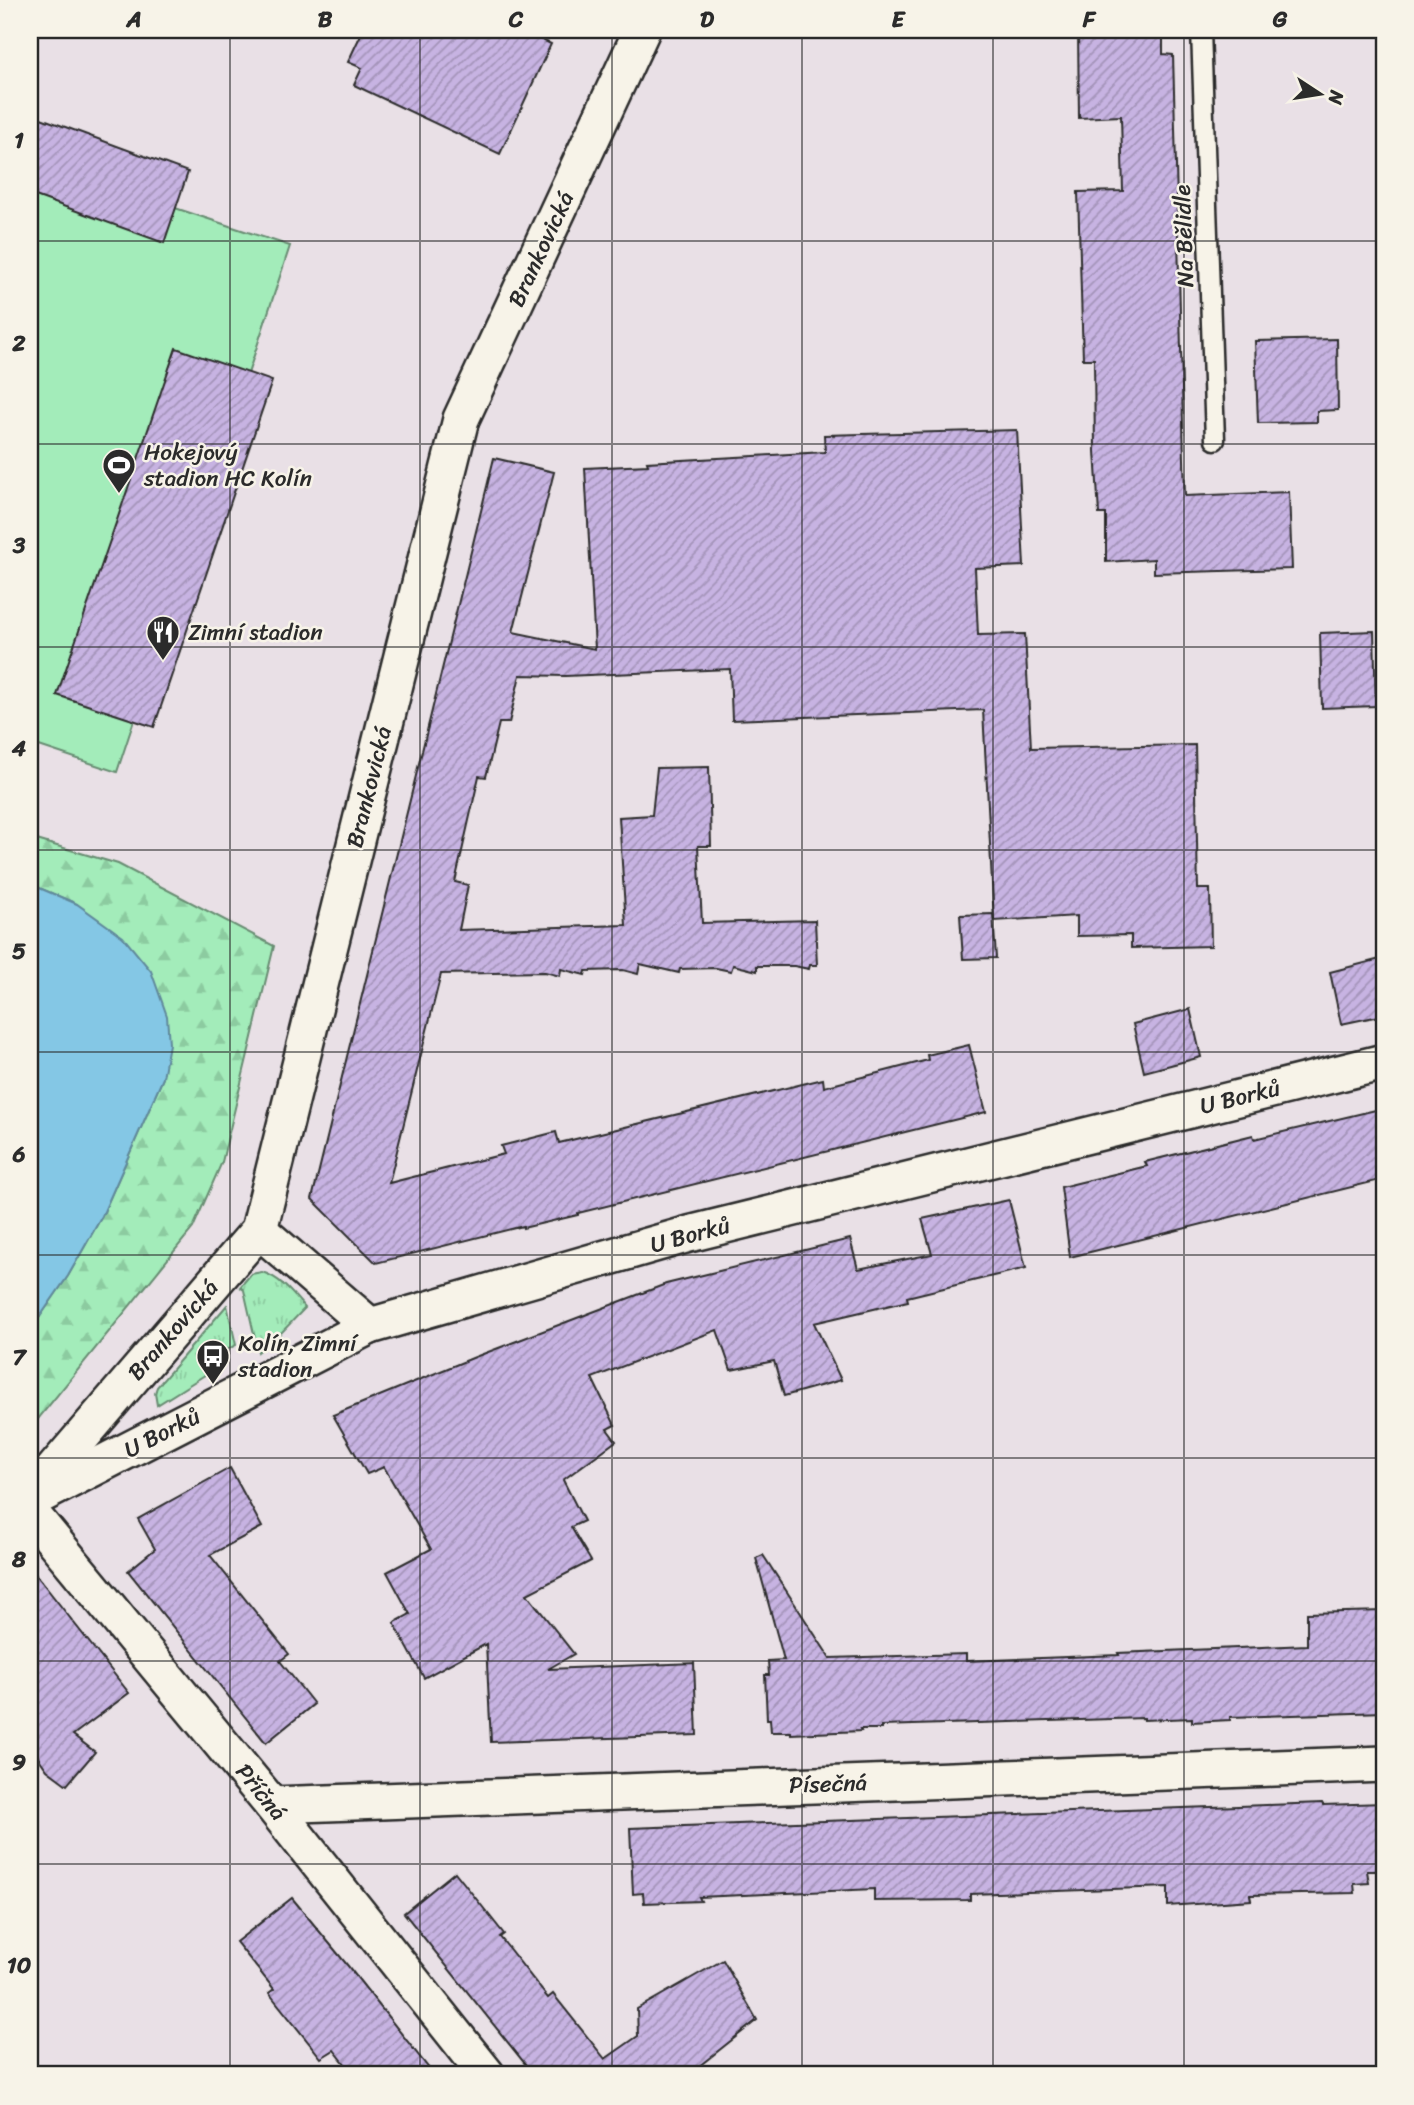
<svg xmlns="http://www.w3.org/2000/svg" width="1414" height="2105" font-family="Sriracha,sans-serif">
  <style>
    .grass { fill: url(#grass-tufts); stroke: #678c72; stroke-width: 2 }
    .forest { fill: url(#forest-firs); stroke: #678c72; stroke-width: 2 }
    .green { fill: #a3ecba; stroke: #678c72; stroke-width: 2 }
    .water { fill: #84c7e5; stroke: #60899b; stroke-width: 2 }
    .building { fill: url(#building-hatch); stroke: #2b2b2b; stroke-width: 2 }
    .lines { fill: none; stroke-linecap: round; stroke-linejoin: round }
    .lane-casing { stroke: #2b2b2b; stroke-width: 23 }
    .street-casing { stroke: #2b2b2b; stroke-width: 40 }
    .lane { stroke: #f7f3e8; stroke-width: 18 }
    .street { stroke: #f7f3e8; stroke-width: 35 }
    .grid { fill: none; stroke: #2b2b2b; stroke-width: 2; stroke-opacity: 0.55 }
    .labels { text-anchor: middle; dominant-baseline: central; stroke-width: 5; stroke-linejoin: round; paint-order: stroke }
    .street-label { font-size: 23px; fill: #2b2b2b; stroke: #f7f3e8 }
    .poi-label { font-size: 23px; fill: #2b2b2b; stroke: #f7f3e8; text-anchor: start }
    .neatline { fill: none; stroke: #2b2b2b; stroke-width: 2.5 }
    .grid-label { font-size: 23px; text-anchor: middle; font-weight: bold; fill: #2b2b2b }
  </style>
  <defs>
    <pattern id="grass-tufts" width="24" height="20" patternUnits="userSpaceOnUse" patternTransform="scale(1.75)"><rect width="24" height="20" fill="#a3ecba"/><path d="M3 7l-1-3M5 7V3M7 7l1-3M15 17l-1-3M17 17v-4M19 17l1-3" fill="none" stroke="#8ccba0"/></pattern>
    <pattern id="forest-firs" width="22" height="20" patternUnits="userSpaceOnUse" patternTransform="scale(1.75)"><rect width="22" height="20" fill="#a3ecba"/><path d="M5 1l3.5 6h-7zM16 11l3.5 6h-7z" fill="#8ccba0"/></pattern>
    <pattern id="building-hatch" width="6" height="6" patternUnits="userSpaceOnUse" patternTransform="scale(1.75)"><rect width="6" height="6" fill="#c7b3e2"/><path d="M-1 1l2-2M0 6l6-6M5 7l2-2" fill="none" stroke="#a292b7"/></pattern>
  </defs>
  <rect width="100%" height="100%" fill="#e9e0e6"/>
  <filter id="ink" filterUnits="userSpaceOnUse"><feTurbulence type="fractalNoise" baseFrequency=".0143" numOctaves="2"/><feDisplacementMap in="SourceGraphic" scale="14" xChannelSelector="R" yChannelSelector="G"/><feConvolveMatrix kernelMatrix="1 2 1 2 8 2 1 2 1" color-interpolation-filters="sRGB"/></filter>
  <g filter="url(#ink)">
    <g class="grass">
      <path d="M262 1272C281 1278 292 1293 305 1308L281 1333 258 1352 244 1290 240 1287 251 1274Z"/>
      <path d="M227 1305 236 1345 211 1358 216 1368 157 1405 155 1393 157 1387Z"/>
    </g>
    <path class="forest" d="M30 838 118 864 274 946 222 1162 193 1228 30 1429V1331L68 1276 102 1216 163 1078 77 904 30 884Z"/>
    <path class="green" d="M30 160 290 246 117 772 30 743Z"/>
    <path class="water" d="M30 884 77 904 123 937 151 971 167 1016 169 1044 163 1078 102 1216 68 1276 30 1331Z"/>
    <g class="building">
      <path d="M363 30H521L551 44 500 154 354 85 362 68 348 62Z"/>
      <path d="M1078 30H1163V54L1173 55 1185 496 1289 492 1292 569 1154 573V559L1106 562V514H1099L1095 451 1094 359H1083L1078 192 1123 191 1121 116 1079 118Z"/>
      <path d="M30 114 188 172 164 243 30 194Z"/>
      <path d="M1337 339 1338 410 1317 411V422L1258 423 1255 341Z"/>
      <path d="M176 348 272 381 154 727 57 695Z"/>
      <path d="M1017 430 1024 566 975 568 978 635 1025 634 1031 748 1195 745 1198 889H1210L1211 946 1131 948V935L1077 936V916L994 921 983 710 732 720 730 669 565 676 520 675 509 723H499L486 777 479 776 455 882 468 885 459 930 626 925 619 817 652 815 657 768 709 767 711 846H698L702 923 815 920 817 965H810L809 969 794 966H757V971L733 965 731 971 716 968 680 969 679 973 640 964 638 974 623 970 586 971 585 975 561 969 560 976 545 972 441 974 389 1183 504 1154 501 1146 556 1132 559 1143 823 1079 824 1087 928 1060 927 1055 969 1045 986 1112 578 1213V1215L523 1228V1226L376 1263 312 1199 494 458 554 472 513 632 595 649 585 468 648 465 647 462 825 452 824 435Z"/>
      <path d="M1374 631 1376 706 1322 708 1320 633Z"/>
      <path d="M993 914 996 958 963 959 960 915Z"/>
      <path d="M1384 958V1015L1341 1024 1330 972Z"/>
      <path d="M1190 1009 1201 1057 1144 1072 1133 1024Z"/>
      <path d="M1384 1108V1179L1070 1257 1061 1187 1147 1166 1145 1162 1253 1135 1254 1139Z"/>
      <path d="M1009 1200 1026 1268 907 1297 908 1301 814 1323 841 1380 784 1396 774 1361 731 1370 717 1330 592 1378 615 1425 607 1429 616 1441 563 1480 584 1521 571 1527 591 1561 527 1594 574 1654 548 1669 694 1663 697 1735 491 1742 486 1644 424 1678 394 1623 410 1614 387 1572 431 1549 384 1467 367 1474 333 1415 475 1357 666 1284 850 1239 858 1269 932 1254 922 1219Z"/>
      <path d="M230 1468 262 1527 210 1555 289 1654 280 1661 314 1704 266 1743 128 1571 155 1549 138 1519Z"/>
      <path d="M763 1555 830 1658 966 1654V1661L1119 1655 1118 1653 1307 1645V1613L1384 1611V1712L1230 1717V1720L1192 1722V1718L1144 1720V1718L881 1726V1729H860L861 1731 791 1734V1732H771L770 1719H767L765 1675H769L768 1661 784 1660 756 1558Z"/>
      <path d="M30 1567 129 1693 73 1735 95 1752 67 1785 47 1770 30 1746Z"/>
      <path d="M1322 1803 1323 1805 1384 1803V1871H1367L1369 1883 1354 1884 1355 1893 1250 1895 1251 1900 1168 1906V1887L970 1894V1900L874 1901V1889L699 1897 701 1901 644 1903 643 1893 633 1894 630 1828Z"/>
      <path d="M455 1872 504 1934 500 1937 548 1998 553 1994 605 2059 638 2036 637 2009 723 1960 757 2020 688 2075H534L404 1913Z"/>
      <path d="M292 1898 348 1966 434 2075H354L334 2050 321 2058 269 1993 274 1989 236 1942Z"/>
    </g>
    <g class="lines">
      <defs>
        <path id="lane" d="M1201 30 1215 440"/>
        <g id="street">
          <path d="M259 1230 370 1326"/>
          <path d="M39 1496 370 1326 689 1234 1384 1062"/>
          <path d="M30 1497 259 1230 461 419 642 30"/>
          <path d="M30 1512 272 1805 487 2075"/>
          <path d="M272 1805 1384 1764"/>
        </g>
      </defs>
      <use href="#lane" class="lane-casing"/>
      <use href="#street" class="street-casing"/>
      <use href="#lane" class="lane"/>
      <use href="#street" class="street"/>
    </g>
  </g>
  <path class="grid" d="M230 30V2075M420 30V2075M612 30V2075M802 30V2075M993 30V2075M1184 30V2075M30 241H1384M30 444H1384M30 647H1384M30 850H1384M30 1052H1384M30 1255H1384M30 1458H1384M30 1661H1384M30 1864H1384"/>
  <defs>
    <symbol id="stadium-pin" viewBox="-11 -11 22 30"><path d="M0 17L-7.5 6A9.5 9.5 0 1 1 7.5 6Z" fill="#2b2b2b" stroke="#f7f3e8"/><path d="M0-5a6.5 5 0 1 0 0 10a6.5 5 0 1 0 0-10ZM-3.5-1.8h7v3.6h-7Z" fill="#fff"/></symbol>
    <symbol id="restaurant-pin" viewBox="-11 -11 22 30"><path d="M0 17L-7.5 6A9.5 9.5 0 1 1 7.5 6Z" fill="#2b2b2b" stroke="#f7f3e8"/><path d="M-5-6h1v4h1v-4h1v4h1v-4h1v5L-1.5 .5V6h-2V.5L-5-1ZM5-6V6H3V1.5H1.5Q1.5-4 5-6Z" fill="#fff"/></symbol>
    <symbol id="bus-pin" viewBox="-11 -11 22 30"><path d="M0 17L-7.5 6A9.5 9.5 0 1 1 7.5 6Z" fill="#2b2b2b" stroke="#f7f3e8"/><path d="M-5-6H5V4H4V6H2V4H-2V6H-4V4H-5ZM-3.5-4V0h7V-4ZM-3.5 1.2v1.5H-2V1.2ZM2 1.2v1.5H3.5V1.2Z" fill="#fff"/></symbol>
  </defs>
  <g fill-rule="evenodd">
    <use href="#stadium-pin" x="100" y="446" width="38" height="52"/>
    <use href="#restaurant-pin" x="144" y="613" width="38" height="52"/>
    <use href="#bus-pin" x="194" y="1337" width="38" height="52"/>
  </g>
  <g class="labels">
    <g class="street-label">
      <text transform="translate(1184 236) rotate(-92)">Na Bělidle</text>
      <text transform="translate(541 249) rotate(-65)">Brankovická</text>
      <text transform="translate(369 787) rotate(-76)">Brankovická</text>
      <text transform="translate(1240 1097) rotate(-14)">U Borků</text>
      <text transform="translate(690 1235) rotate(-15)">U Borků</text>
      <text transform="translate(173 1330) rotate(-49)">Brankovická</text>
      <text transform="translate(162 1433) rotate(-27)">U Borků</text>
      <text transform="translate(828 1784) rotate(-2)">Písečná</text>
      <text transform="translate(261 1792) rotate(51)">Příčná</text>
    </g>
    <g class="poi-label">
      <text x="144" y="452">Hokejový<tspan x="144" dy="26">stadion HC Kolín</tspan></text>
      <text x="188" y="632">Zimní stadion</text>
      <text x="238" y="1343">Kolín, Zimní<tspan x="238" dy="26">stadion</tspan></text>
    </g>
  </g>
  <rect width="1414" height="2105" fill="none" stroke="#f7f3e8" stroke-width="77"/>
  <g transform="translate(1320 94) rotate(102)" stroke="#f7f3e8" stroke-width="5" paint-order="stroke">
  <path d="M0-5L12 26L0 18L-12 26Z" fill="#2b2b2b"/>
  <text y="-10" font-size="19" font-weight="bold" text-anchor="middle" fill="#2b2b2b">N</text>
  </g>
  <rect x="38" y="38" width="1338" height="2028" class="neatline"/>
  <g class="grid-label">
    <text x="134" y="27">A</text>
    <text x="325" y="27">B</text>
    <text x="516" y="27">C</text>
    <text x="707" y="27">D</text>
    <text x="898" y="27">E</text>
    <text x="1089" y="27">F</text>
    <text x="1280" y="27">G</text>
    <text x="19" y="148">1</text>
    <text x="19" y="351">2</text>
    <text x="19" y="553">3</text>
    <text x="19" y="756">4</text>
    <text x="19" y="959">5</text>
    <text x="19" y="1162">6</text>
    <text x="19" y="1365">7</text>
    <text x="19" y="1567">8</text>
    <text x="19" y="1770">9</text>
    <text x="19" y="1973">10</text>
  </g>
</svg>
